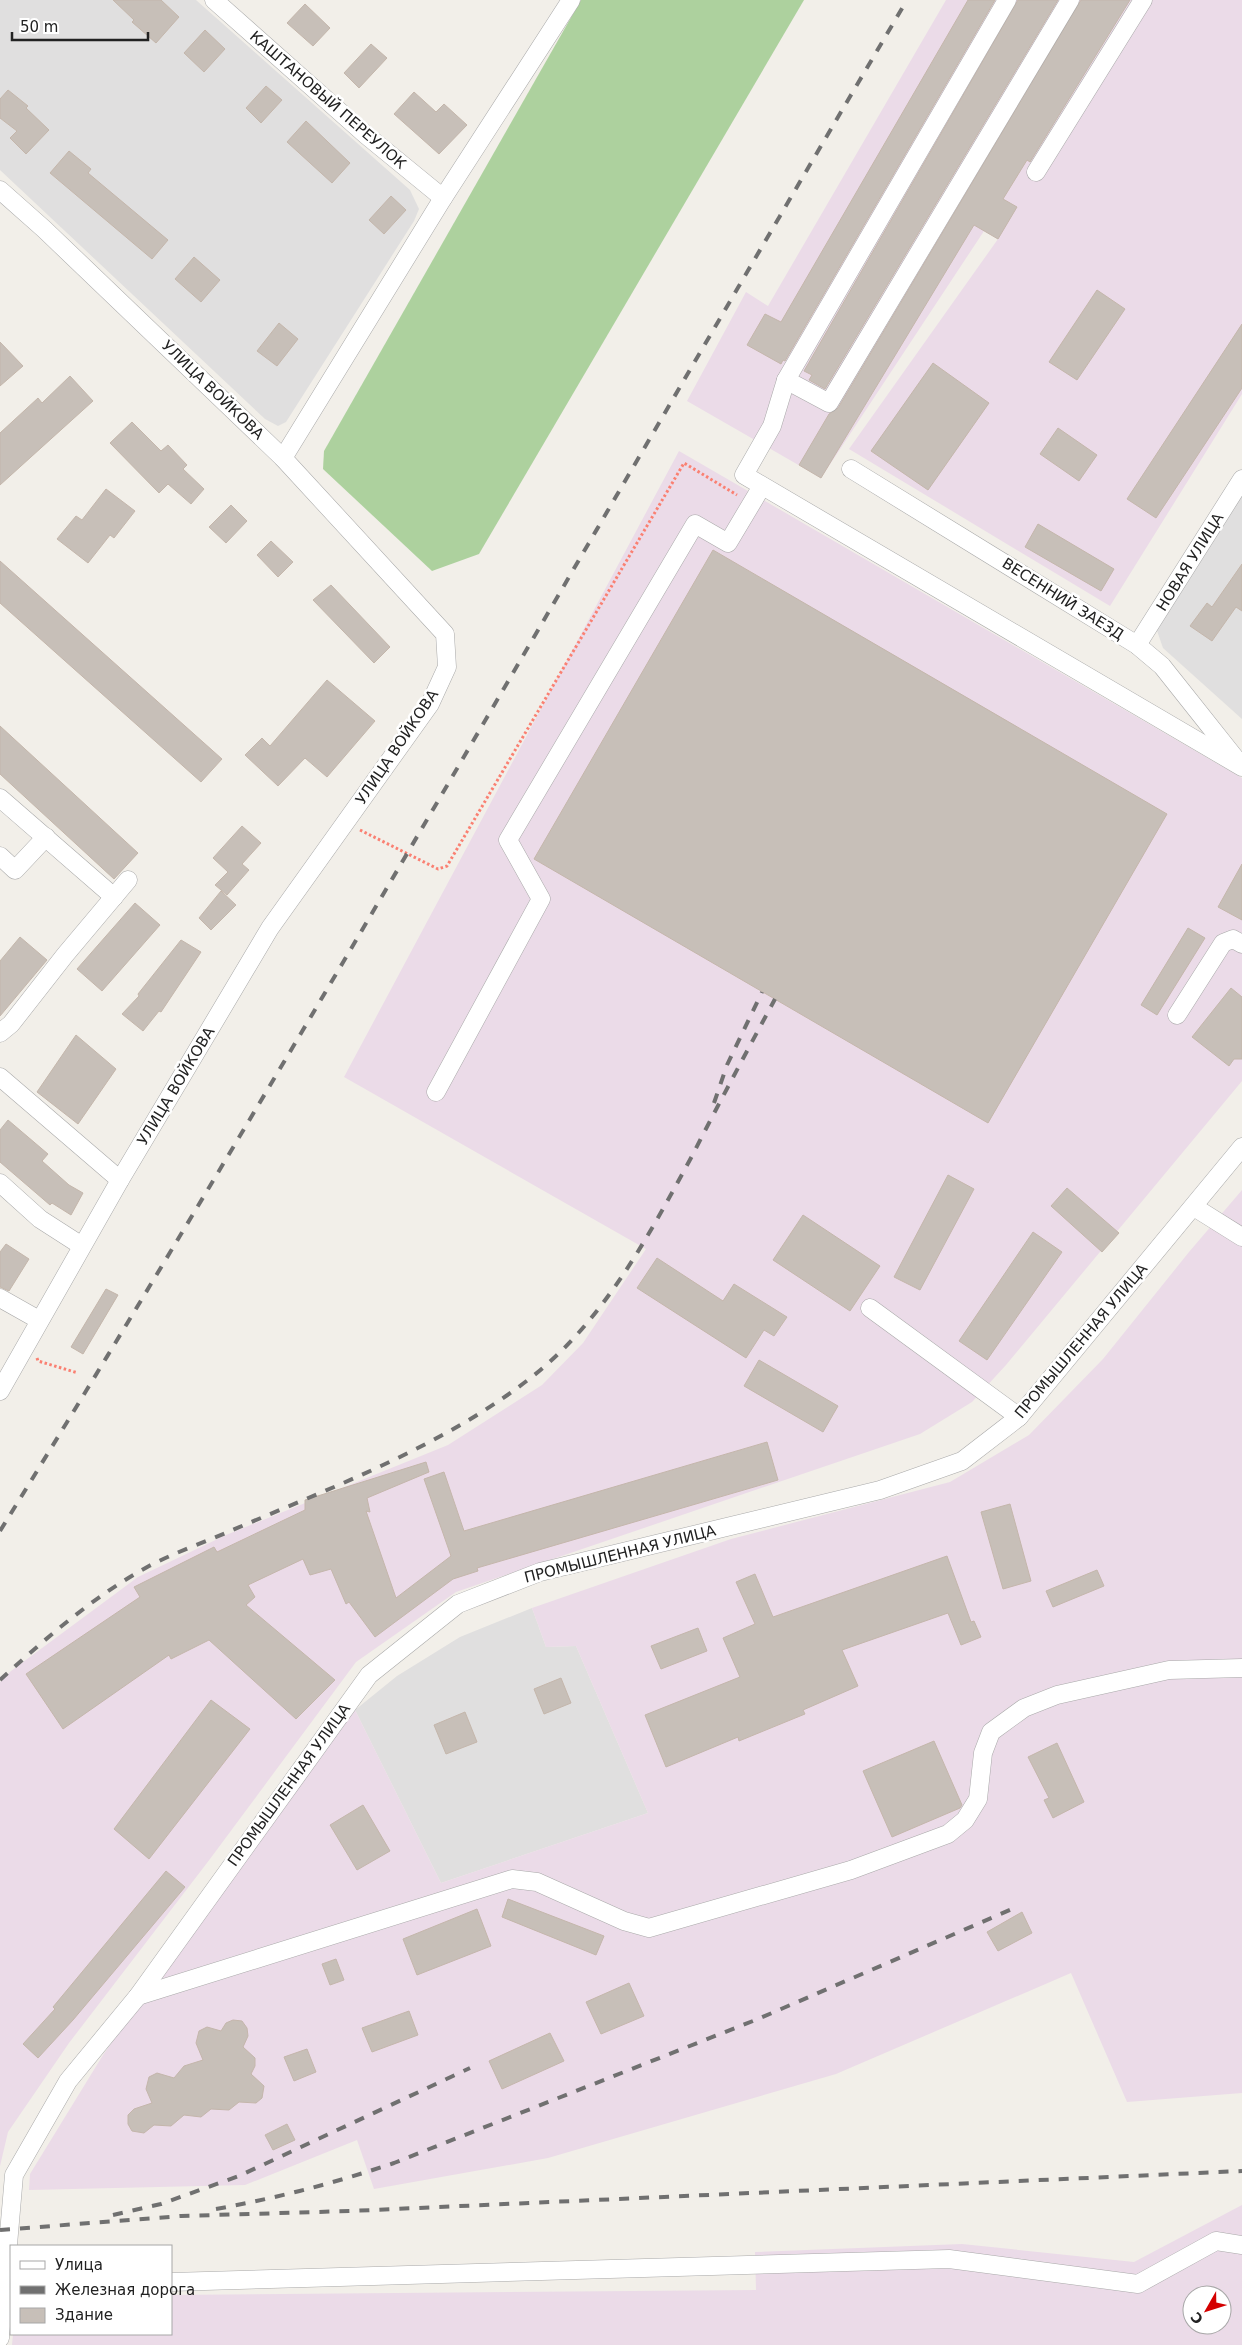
<svg xmlns="http://www.w3.org/2000/svg" width="1242" height="2345" font-family="'DejaVu Sans',sans-serif">
  <style>
    .residential { fill: #e0dfdf }
    .industrial { fill: #ebdbe8; fill-rule: evenodd }
    .forest { fill: #add19e }
    .building { fill: #c7bfb8; stroke: #c4b6ab }
    .lines { fill: none; stroke-linecap: round; stroke-linejoin: round }
    .minor-casing { stroke: #a9a9a9; stroke-width: 19 }
    .path { stroke: #fa8072; stroke-width: 3; stroke-dasharray: 2.5 2.5; stroke-linecap: butt }
    .minor { stroke: #fff; stroke-width: 18 }
    .rail { stroke: #707070; stroke-width: 4; stroke-dasharray: 10 10; stroke-linecap: butt }
    .labels { text-anchor: middle; dominant-baseline: central; stroke-width: 5; stroke-linejoin: round; paint-order: stroke }
    .street-label { font-size: 15px; fill: #222; stroke: #fff }
  </style>
  <rect width="100%" height="100%" fill="#f2efe9"/>
  <g class="residential">
    <path d="M0 0H196L410 190 419 209 414 221 286 422 278 426 265 419 0 170Z"/>
    <path d="M1242 485V719L1163 648 1154 622Z"/>
    <path d="M532 1608 546 1647 576 1646 648 1813 441 1883 355 1710 397 1676 460 1637Z"/>
  </g>
  <g class="industrial">
    <path d="M946 0H1242V394L1110 606 849 449 998 239 984 231 821 478 687 401 746 292 768 306Z"/>
    <path d="M679 451 1242 778V1081L1006 1365 972 1402 920 1434 456 1592 356 1662 210 1859 69 2043 8 2132 0 2166V1682L11 1671 138 1577 226 1535 448 1445 542 1385 583 1343 646 1249 344 1077Z"/>
    <path d="M1242 1190V2093L1127 2102 1071 1973 836 2074 548 2158 374 2189 357 2140 245 2185 29 2190 30 2174 103 2055 167 1963 355 1710 441 1883 648 1813 576 1646 546 1647 532 1608 731 1539 950 1482 1029 1435 1103 1359 1189 1252Z"/>
    <path d="M1242 2205V2345H12L13 2334H171V2295L756 2290 755 2252 962 2244 1134 2262ZM1192 2295H1222V2325H1192Z"/>
  </g>
  <path class="forest" d="M581 0H804L479 554 432 571 323 469 324 451Z"/>
  <g class="building">
    <path d="M113 0H161L179 17 156 43 132 22 134 20Z"/>
    <path d="M968 0H995L785 361 783 360 781 364 747 345 765 314 781 322Z"/>
    <path d="M1018 0H1058L825 389 809 380 812 375 804 371Z"/>
    <path d="M1081 0H1130L1030 162 1027 160 1003 199 1017 207 998 239 974 225 821 478 799 465 829 414 838 408Z"/>
    <path d="M305 4 330 28 313 46 287 23Z"/>
    <path d="M205 30 225 49 204 72 184 53Z"/>
    <path d="M371 44 387 58 359 88 344 73Z"/>
    <path d="M266 86 282 100 261 123 246 108Z"/>
    <path d="M8 90 28 106 26 108 49 130 26 154 10 138 17 131 0 118V99Z"/>
    <path d="M414 92 436 112 444 104 467 125 439 154 394 114Z"/>
    <path d="M306 121 350 163 332 183 287 142Z"/>
    <path d="M69 151 91 169 88 173 168 240 152 259 50 173Z"/>
    <path d="M391 196 406 210 384 234 369 220Z"/>
    <path d="M194 257 220 280 201 302 175 279Z"/>
    <path d="M1097 290 1125 309 1077 380 1049 362Z"/>
    <path d="M279 323 298 339 277 366 257 351Z"/>
    <path d="M1242 324V388L1156 518 1127 499Z"/>
    <path d="M0 342 23 366 0 386Z"/>
    <path d="M933 363 989 403 928 490 871 451Z"/>
    <path d="M70 376 93 401 0 485V433L38 398 42 403Z"/>
    <path d="M132 422 161 451 168 445 187 465 183 469 204 489 191 504 168 484 159 493 110 443Z"/>
    <path d="M1058 428 1097 455 1079 481 1040 454Z"/>
    <path d="M106 489 135 511 114 538 110 535 88 563 57 539 76 516 82 520Z"/>
    <path d="M231 505 247 521 226 543 209 527Z"/>
    <path d="M1038 524 1114 569 1101 591 1025 547Z"/>
    <path d="M271 541 293 562 278 577 257 555Z"/>
    <path d="M713 550 1167 814 988 1123 534 859Z"/>
    <path d="M0 561 222 759 201 782 0 603Z"/>
    <path d="M1242 564V611L1236 607 1212 641 1190 626 1207 603 1212 607Z"/>
    <path d="M331 585 390 647 374 663 313 600Z"/>
    <path d="M327 680 375 721 327 777 305 758 278 786 245 755 262 738 270 746Z"/>
    <path d="M0 726 138 853 114 879 0 774Z"/>
    <path d="M242 826 261 843 242 864 249 870 227 895 215 885 228 872 213 858Z"/>
    <path d="M1242 864V920L1218 907Z"/>
    <path d="M221 891 236 905 211 930 199 918Z"/>
    <path d="M135 903 160 925 102 991 77 969Z"/>
    <path d="M1188 928 1205 938 1157 1015 1141 1005Z"/>
    <path d="M20 937 47 960 0 1016V961Z"/>
    <path d="M181 940 201 952 161 1012 159 1011 143 1031 122 1014 139 996 138 994Z"/>
    <path d="M1231 988 1242 997V1059H1234L1229 1066 1192 1037Z"/>
    <path d="M76 1035 116 1069 78 1124 37 1092Z"/>
    <path d="M8 1120 48 1154 42 1161 69 1185 83 1193 71 1215 52 1203 50 1205 0 1162V1130Z"/>
    <path d="M948 1175 974 1189 920 1290 894 1277Z"/>
    <path d="M1067 1188 1119 1233 1102 1252 1051 1206Z"/>
    <path d="M803 1215 880 1266 850 1311 773 1260Z"/>
    <path d="M1033 1232 1062 1252 987 1360 959 1341Z"/>
    <path d="M6 1244 29 1259 9 1291 0 1287V1252Z"/>
    <path d="M657 1258 723 1301 734 1284 787 1317 774 1336 764 1330 746 1358 637 1288Z"/>
    <path d="M106 1289 118 1295 83 1354 71 1347Z"/>
    <path d="M759 1360 838 1406 823 1432 744 1386Z"/>
    <path d="M767 1442 778 1480 477 1568 478 1571 453 1579 375 1637 349 1602 346 1604 331 1569 310 1575 303 1559 248 1585 255 1597 246 1605 335 1680 296 1719 209 1640 171 1659 169 1655 63 1729 26 1674 140 1597 134 1587 214 1547 217 1552 305 1510V1500L426 1462 429 1472 367 1498 370 1512 366 1511 396 1598 451 1556 424 1479 444 1472 464 1531Z"/>
    <path d="M1010 1504 1031 1581 1003 1589 981 1512Z"/>
    <path d="M947 1556 971 1622 974 1621 981 1637 961 1645 948 1613 842 1650 858 1686 803 1710 805 1714 739 1741 738 1737 666 1767 645 1715 740 1677 723 1638 755 1624 736 1582 755 1574 773 1617Z"/>
    <path d="M1097 1570 1104 1586 1053 1607 1046 1591Z"/>
    <path d="M698 1628 707 1651 661 1669 651 1646Z"/>
    <path d="M561 1678 571 1703 544 1714 534 1689Z"/>
    <path d="M211 1700 250 1729 149 1859 114 1829Z"/>
    <path d="M465 1712 477 1742 446 1754 434 1725Z"/>
    <path d="M934 1741 962 1805 960 1808 892 1837 863 1771Z"/>
    <path d="M1057 1743 1084 1802 1053 1818 1044 1800 1049 1798 1028 1757Z"/>
    <path d="M363 1805 390 1851 357 1870 330 1825Z"/>
    <path d="M166 1871 185 1887 73 2020 38 2058 23 2044 55 2009 53 2007Z"/>
    <path d="M508 1899 604 1936 596 1955 502 1917Z"/>
    <path d="M477 1909 491 1946 417 1975 403 1939Z"/>
    <path d="M1022 1912 1032 1933 998 1951 987 1932Z"/>
    <path d="M336 1959 344 1980 330 1985 322 1964Z"/>
    <path d="M629 1983 644 2016 601 2034 586 2002Z"/>
    <path d="M409 2011 418 2035 372 2052 362 2028Z"/>
    <path d="M233 2020 242 2021 247 2028 248 2036 243 2047 255 2058V2066L251 2074 264 2086 262 2098 256 2103 239 2102 229 2110 211 2109 201 2117 184 2115 171 2126 154 2125 144 2133 132 2131 128 2124V2115L134 2109 152 2103 146 2089 149 2077 157 2073 174 2078 184 2066 203 2060 196 2043 199 2031 207 2027 221 2031 226 2023Z"/>
    <path d="M550 2033 564 2061 502 2089 489 2061Z"/>
    <path d="M307 2049 316 2072 294 2081 284 2057Z"/>
    <path d="M287 2124 295 2140 273 2150 265 2135Z"/>
  </g>
  <g class="lines">
    <defs>
      <g id="minor">
        <path d="M214 0 366 135 443 198"/>
        <path d="M1007 0 786 380 772 426 744 475 1242 767"/>
        <path d="M1036 172 1143 0"/>
        <path d="M0 190 44 229 283 458 445 634 447 667 430 704 270 928 120 1180 0 1391"/>
        <path d="M786 380 829 403 1070 0"/>
        <path d="M283 458 443 198 571 0"/>
        <path d="M851 469 1137 645 1162 666 1235 758"/>
        <path d="M1137 645 1242 479"/>
        <path d="M0 798 114 897"/>
        <path d="M0 856 15 870 46 837"/>
        <path d="M1177 1015 1223 943 1233 939 1242 944"/>
        <path d="M0 1033 11 1024 65 955 128 880"/>
        <path d="M0 1077 120 1180"/>
        <path d="M436 1092 541 899 508 840 695 524 728 543 762 486"/>
        <path d="M0 1183 40 1219 82 1246"/>
        <path d="M1194 1207 1242 1237"/>
        <path d="M0 1298 39 1320"/>
        <path d="M870 1308 1019 1417"/>
        <path d="M138 1996 512 1879 537 1882 624 1921 649 1928 851 1870 948 1834 965 1820 978 1799 983 1753 991 1732 1024 1708 1057 1695 1169 1670 1242 1668"/>
        <path d="M171 2282 949 2259 1138 2284 1216 2241 1242 2245"/>
        <path d="M0 2338 14 2175 68 2081 138 1996 369 1675 458 1604 540 1572 880 1490 962 1461 1019 1417 1242 1147"/>
      </g>
    </defs>
    <use href="#minor" class="minor-casing"/>
    <g class="path">
      <path d="M360 830 438 869 447 866 684 463 737 495"/>
      <path d="M37 1358 38 1361 78 1373"/>
    </g>
    <use href="#minor" class="minor"/>
    <g class="rail">
      <path d="M714 1103 727 1065 762 992"/>
      <path d="M0 1531C312 1027 605 511 907 0"/>
      <path d="M0 1680C46 1638 94 1596 149 1566 174 1553 202 1543 228 1532 332 1487 443 1447 533 1376 605 1319 649 1235 692 1156 719 1103 747 1051 775 999"/>
      <path d="M216 2209C277 2198 335 2183 394 2163L758 2019 1019 1906"/>
      <path d="M113 2215 161 2204 239 2176 470 2068"/>
      <path d="M0 2230 181 2216 350 2211 1242 2171"/>
    </g>
  </g>
  <g class="labels">
    <g class="street-label">
      <text transform="translate(328 100) rotate(41)">КАШТАНОВЫЙ ПЕРЕУЛОК</text>
      <text transform="translate(213 390) rotate(44)">УЛИЦА ВОЙКОВА</text>
      <text transform="translate(1190 562) rotate(-58)">НОВАЯ УЛИЦА</text>
      <text transform="translate(1063 599) rotate(32)">ВЕСЕННИЙ ЗАЕЗД</text>
      <text transform="translate(397 747) rotate(-56)">УЛИЦА ВОЙКОВА</text>
      <text transform="translate(176 1086) rotate(-59)">УЛИЦА ВОЙКОВА</text>
      <text transform="translate(1081 1341) rotate(-50)">ПРОМЫШЛЕННАЯ УЛИЦА</text>
      <text transform="translate(620 1554) rotate(-14)">ПРОМЫШЛЕННАЯ УЛИЦА</text>
      <text transform="translate(289 1785) rotate(-54)">ПРОМЫШЛЕННАЯ УЛИЦА</text>
    </g>
  </g>
  <rect x="10" y="2245" width="162" height="90" fill="#ffffff" stroke="#a7a7a7"/>
  <rect x="20" y="2261" width="25" height="8" fill="#ffffff" stroke="#a7a7a7"/>
  <text x="55" y="2270" font-size="15" fill="#222222">Улица</text>
  <rect x="20" y="2286" width="25" height="8" fill="#707070" stroke="#a7a7a7"/>
  <text x="55" y="2295" font-size="15" fill="#222222">Железная дорога</text>
  <rect x="20" y="2308" width="25" height="15" fill="#c7bfb8" stroke="#a7a7a7"/>
  <text x="55" y="2320" font-size="15" fill="#222222">Здание</text>
  <g transform="translate(1207 2310) rotate(231)"><circle r="24" fill="#ffffff" stroke="#a7a7a7"/>
  <path d="M0-4L9 19L0 12L-9 19Z" fill="#d40000"/>
  <text y="-8" font-size="14" font-weight="bold" text-anchor="middle" fill="#222222">С</text>
  </g>
  <path d="M12 32v8h136v-8" fill="none" stroke="#222222" stroke-width="2.5"/>
  <text x="20" y="32" font-size="15" fill="#222222" stroke="#ffffff" stroke-width="4" paint-order="stroke">50 m</text>
</svg>
